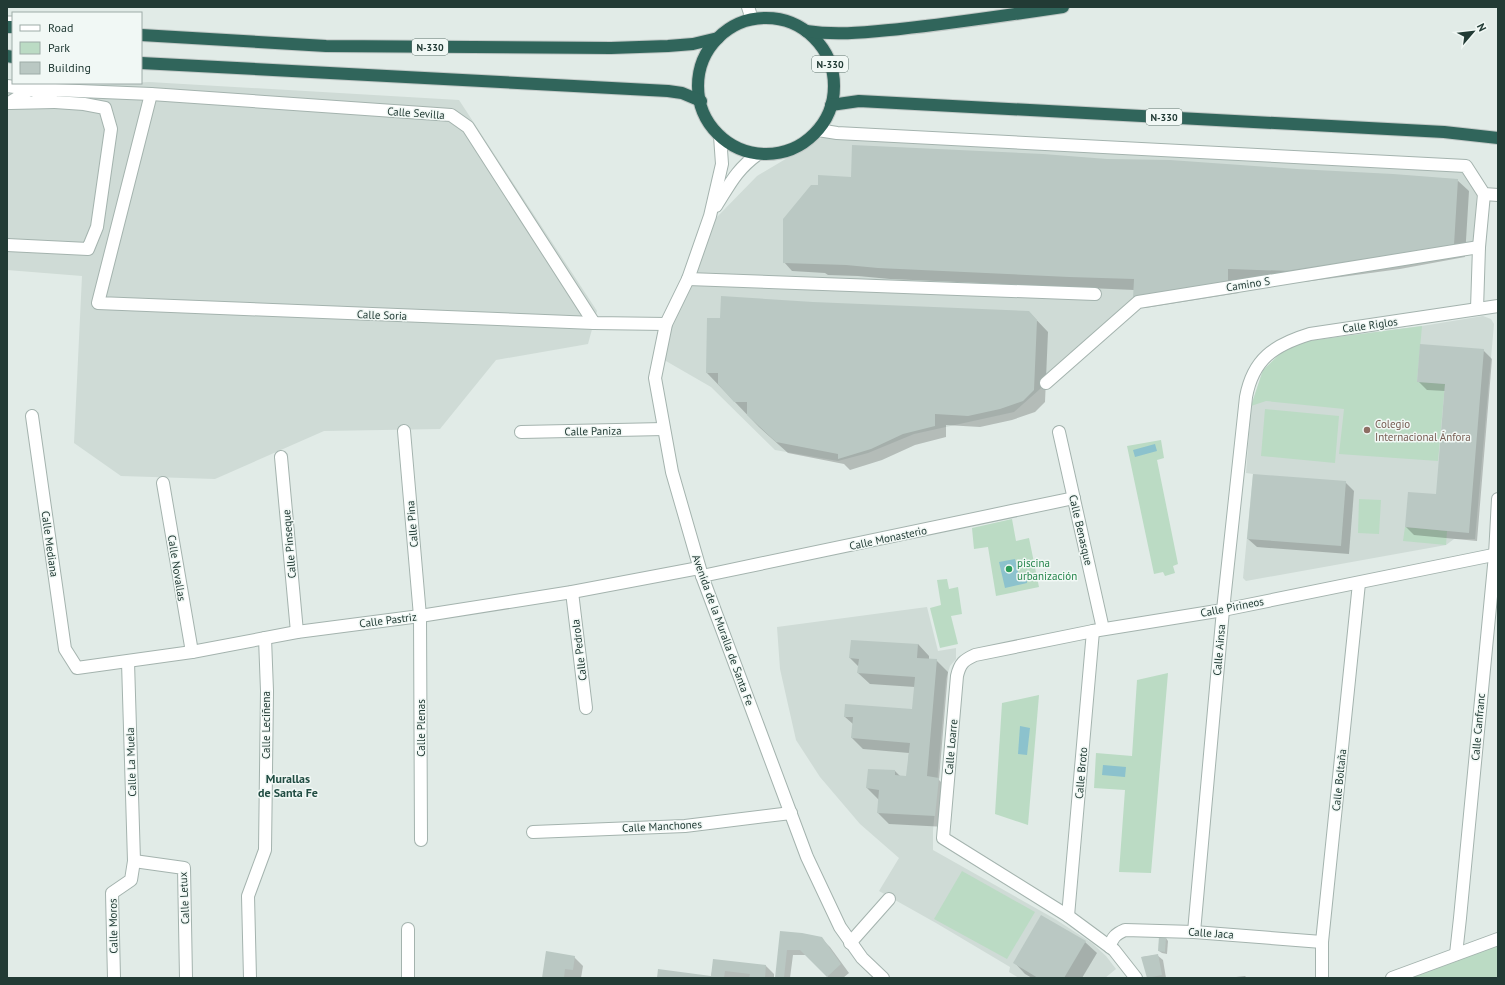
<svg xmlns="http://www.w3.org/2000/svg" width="1505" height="985" font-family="'PT Sans',sans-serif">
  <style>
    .built { fill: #cfdbd6 }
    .green { fill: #bbdbc4 }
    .water { fill: #8cc2cd }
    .shadow { fill: #0003 }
    .building { fill: #bac8c3 }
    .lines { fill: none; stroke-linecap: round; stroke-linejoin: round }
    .lane-casing { stroke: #a4b3ae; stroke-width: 9 }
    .street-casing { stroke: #a4b3ae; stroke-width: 14 }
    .highway-casing { stroke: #c1c8c6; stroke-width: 14 }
    .lane { stroke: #fff; stroke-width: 7 }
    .street { stroke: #fff; stroke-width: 12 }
    .highway { stroke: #30655b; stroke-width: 12 }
    .education-dot { fill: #8d6e63; stroke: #f1f8f5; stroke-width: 1.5 }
    .leisure-dot { fill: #2e9e5b; stroke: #f1f8f5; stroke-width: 1.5 }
    .labels { text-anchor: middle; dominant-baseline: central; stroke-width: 3; stroke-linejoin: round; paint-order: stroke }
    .shield { fill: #f1f8f5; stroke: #60746f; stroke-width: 1 }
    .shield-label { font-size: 10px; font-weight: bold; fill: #223b35 }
    .street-label { font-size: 11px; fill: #223b35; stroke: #f1f8f5 }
    .education-label { font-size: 11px; fill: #785e54; stroke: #f1f8f5; text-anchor: start }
    .leisure-label { font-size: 11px; fill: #27864d; stroke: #f1f8f5; text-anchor: start }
    .neighbourhood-label { font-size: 12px; font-weight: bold; fill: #204c42; stroke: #f1f8f5 }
  </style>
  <rect width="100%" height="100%" fill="#e1ebe7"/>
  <g class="built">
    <path d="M149 82 459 100 597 311 588 344 496 360 440 429 324 431 215 479 121 476 74 443 82 276 7 270V86L31 89Z"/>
    <path d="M838 128 1231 147 1468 161 1478 175 1473 254 1136 304 1014 412 914 434 868 453 838 461 775 450 711 387 659 357 688 290 716 218 757 176Z"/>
    <path d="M1483 316 1491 319 1494 324 1475 539H1454L1446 545 1246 581 1243 578 1253 474 1246 473 1251 406 1263 370 1300 342 1422 326Z"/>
    <path d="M927 607 938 651 956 648V659L950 666 946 679 933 831V850L1055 919 1092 943 1106 956 1116 969 1105 978H1019L1009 972 1010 967 936 923 879 891 899 858 860 824 820 777 796 740 780 669 777 627Z"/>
  </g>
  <g class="green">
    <path d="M1422 326 1417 381 1445 384 1438 461 1339 454 1344 409 1266 401 1251 406 1263 370 1286 348 1300 342Z"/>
    <path d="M1265 409 1339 416 1335 463 1261 456Z"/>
    <path d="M1161 440 1164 458 1157 460 1178 564 1173 566 1175 573 1165 576 1163 572 1154 574 1127 446Z"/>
    <path d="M1359 499 1381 500 1379 534 1358 533Z"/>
    <path d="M1012 519 1016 541 1029 538 1039 587 996 596 988 547 974 549 972 528Z"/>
    <path d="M1405 527 1447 531 1446 545 1403 541Z"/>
    <path d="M947 579 949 589 958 587 962 614 951 616 958 644 940 648 930 608 941 605 937 580Z"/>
    <path d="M1168 673 1151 873 1119 872 1125 790 1094 788 1096 753 1132 756 1137 680Z"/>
    <path d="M1039 695 1028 825 995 814 1002 703Z"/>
    <path d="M962 871 1035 912 1007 959 934 919Z"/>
    <path d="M1498 939V978H1392Z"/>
  </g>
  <g class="water">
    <path d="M1155 444 1157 451 1135 457 1133 450Z"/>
    <path d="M1015 559 1019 576 1026 575 1027 583 1005 588 999 562Z"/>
    <path d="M1020 726 1030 728 1027 755 1018 754Z"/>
    <path d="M1103 765 1126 767 1125 777 1102 775Z"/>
  </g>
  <g class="shadow">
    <path d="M1107 160 1457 180 1469 191 1465 257 1400 269 1304 282 1239 280V293L1145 308 1134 297V290L890 279 858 276 828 275 825 273 792 271 784 262 819 186 851 178Z"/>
    <path d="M812 303 1029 312 1048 332 1045 402 1035 412 1012 420 980 427 946 425V437L915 445 882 460 850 470 844 464 788 453 759 427 707 373 721 319Z"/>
    <path d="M1483 350 1492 359 1477 541 1414 535 1406 527 1437 495 1445 391 1427 390 1418 381Z"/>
    <path d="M1345 482 1354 491 1349 554 1257 547 1248 539Z"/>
    <path d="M918 644 929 656V660H936L948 672 939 780 950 791 946 827 889 824 878 813 879 800 867 788 895 771 900 776 907 777 909 753 863 749 852 738 853 724 845 717 913 711 915 687 870 684 858 673 859 667 850 658Z"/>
    <path d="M781 932 821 938 830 947 849 973 843 978H829L807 955H793L790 978H776Z"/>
    <path d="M1166 938 1168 941 1167 954 1162 953 1159 951Z"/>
    <path d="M1085 942 1097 953 1082 978H1032L1025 974 1014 962Z"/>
    <path d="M1157 955 1163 960 1166 978H1148L1142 957Z"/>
    <path d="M574 957 583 966 581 978H543Z"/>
    <path d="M714 960 766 966 774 974V978H658L711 977Z"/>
    <path d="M1245 976 1247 978H1227Z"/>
  </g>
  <g class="building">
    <path d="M852 145 1043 154 1107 159 1170 160 1297 169 1393 174 1458 179 1454 245 1292 271 1228 269V282L1133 298 1134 279 1069 277 878 268 846 265 783 263V219L811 185H818V175L851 177Z"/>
    <path d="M721 296 813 302 1029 311 1037 320 1034 390 1023 401 1000 409 968 416 935 414V426L903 434 871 449 838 459V454L776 442 747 415V402H734L718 384V373H706L707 318H720Z"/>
    <path d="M1420 344 1484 349 1469 533 1405 527 1408 492 1436 494 1445 384 1417 382Z"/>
    <path d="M1253 474 1346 481 1341 546 1247 539Z"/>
    <path d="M851 640 918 644 917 658 937 659 927 776 939 778 935 816 877 813 879 790 866 788 868 769 895 770V775L906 776 910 743 851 738 853 717H844L845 704 912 709 915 677 857 673 859 659 849 658Z"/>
    <path d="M1041 915 1086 941 1064 978H1038L1013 963Z"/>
    <path d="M780 931 802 933 822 937 841 964 827 977 800 950H787L784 978H775Z"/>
    <path d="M1159 936 1166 937 1165 952 1158 951Z"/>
    <path d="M546 951 575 956 573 970 565 969 564 978H542Z"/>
    <path d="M1158 954 1162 975 1147 978 1141 957Z"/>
    <path d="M713 959 766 965 765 978H749L750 974 725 971 724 978H657L658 969 711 976Z"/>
  </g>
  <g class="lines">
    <defs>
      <path id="lane" d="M7 20H13"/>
      <g id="street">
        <path d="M748 7 752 19"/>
        <path d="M7 86 31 89 151 94 451 115 468 127 594 323"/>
        <path d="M151 94 98 303 594 323 666 324"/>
        <path d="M7 103H9L31 89 55 102 84 104 105 108 111 129 97 227 88 249 7 245"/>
        <path d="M10 103 54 102"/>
        <path d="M818 130 837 133 1466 166 1484 194 1498 195"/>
        <path d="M720 136 722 164 710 216 688 279 666 324 655 378 672 472 702 576 807 857 840 927 862 958 883 978"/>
        <path d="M716 206C730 184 736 170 758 154"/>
        <path d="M688 279 1095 294"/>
        <path d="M1477 309 1479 247 1484 194"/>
        <path d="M1046 383 1138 302 1479 247"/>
        <path d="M32 416 65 649 77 668 192 652 297 632 420 616 572 592 699 568"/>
        <path d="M404 431 420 616 421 840"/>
        <path d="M521 432 664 429"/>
        <path d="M1059 432 1103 629"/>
        <path d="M281 457 297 632"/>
        <path d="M163 483 192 652"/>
        <path d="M702 576 1074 498"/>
        <path d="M572 592 586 708"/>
        <path d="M533 832 685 826 791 813"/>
        <path d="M134 861 184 868 186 978"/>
        <path d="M1068 916 1093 631"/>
        <path d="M408 929V978"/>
        <path d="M1194 932 1223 610 1246 397C1253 359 1274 345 1310 334L1498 306"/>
        <path d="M850 943 889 899"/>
        <path d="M1110 947C1112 937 1116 934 1125 930L1194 932 1322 942"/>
        <path d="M1456 954 1460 918 1495 555 1498 499"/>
        <path d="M114 978 112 893 131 880 134 861 128 662"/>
        <path d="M250 978 248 896 265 850 267 691 265 638"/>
        <path d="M1136 978 1114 950 1068 916 943 838 957 676C960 663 964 660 975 655L1093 631 1223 610 1498 554"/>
        <path d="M1322 978V942L1359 583"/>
        <path d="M1392 978 1498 939"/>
      </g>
      <g id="highway">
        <circle cx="766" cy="86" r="68"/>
        <path d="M7 27H13"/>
        <path d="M806 31C838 36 868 32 900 29 955 23 1009 15 1063 7"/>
        <path d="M141 35 326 46 611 48 668 46 693 44 718 38"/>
        <path d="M7 56 13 57"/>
        <path d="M141 63 668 91 682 93 701 101"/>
        <path d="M831 105 859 101 1444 132 1498 138"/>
      </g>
    </defs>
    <use href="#lane" class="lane-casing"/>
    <use href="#street" class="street-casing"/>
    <use href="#highway" class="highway-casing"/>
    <use href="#lane" class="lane"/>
    <use href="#street" class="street"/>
    <use href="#highway" class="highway"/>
  </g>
  <circle class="education-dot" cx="1367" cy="430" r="4"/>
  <circle class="leisure-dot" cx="1009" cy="569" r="4"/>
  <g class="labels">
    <g class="shield">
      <rect x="412" y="39" width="36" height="16" rx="3"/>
      <rect x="812" y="56" width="36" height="16" rx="3"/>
      <rect x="1146" y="109" width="36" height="16" rx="3"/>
    </g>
    <g class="shield-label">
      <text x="430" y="47">N-330</text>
      <text x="830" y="64">N-330</text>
      <text x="1164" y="117">N-330</text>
    </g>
    <g class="street-label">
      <text transform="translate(416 113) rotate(4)">Calle Sevilla</text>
      <text transform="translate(1248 284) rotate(-9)">Camino S</text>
      <text transform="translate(382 315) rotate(2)">Calle Soria</text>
      <text transform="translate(1370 325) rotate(-8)">Calle Riglos</text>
      <text transform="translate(593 431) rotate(-1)">Calle Paniza</text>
      <text transform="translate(412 524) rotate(-95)">Calle Pina</text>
      <text transform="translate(1081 530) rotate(77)">Calle Benasque</text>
      <text transform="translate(888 538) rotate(-12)">Calle Monasterio</text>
      <text transform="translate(50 544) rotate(82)">Calle Mediana</text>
      <text transform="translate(289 544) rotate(-95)">Calle Pinseque</text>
      <text transform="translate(177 568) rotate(81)">Calle Novallas</text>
      <text transform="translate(1232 607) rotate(-11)">Calle Pirineos</text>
      <text transform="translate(388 620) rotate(-7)">Calle Pastriz</text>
      <text transform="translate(723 630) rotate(70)">Avenida de la Muralla de Santa Fe</text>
      <text transform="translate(579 650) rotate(-97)">Calle Pedrola</text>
      <text transform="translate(1219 650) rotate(-85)">Calle Ainsa</text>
      <text transform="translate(266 725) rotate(-90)">Calle Leciñena</text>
      <text transform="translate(1478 727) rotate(-85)">Calle Canfranc</text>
      <text transform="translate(421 728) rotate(-90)">Calle Plenas</text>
      <text transform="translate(951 747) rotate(-85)">Calle Loarre</text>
      <text transform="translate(131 762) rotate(-92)">Calle La Muela</text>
      <text transform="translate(1081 773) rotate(-85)">Calle Broto</text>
      <text transform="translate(1339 780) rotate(-84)">Calle Boltaña</text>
      <text transform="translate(662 826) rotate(-3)">Calle Manchones</text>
      <text transform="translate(184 898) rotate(-93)">Calle Letux</text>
      <text transform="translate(113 926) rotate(-91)">Calle Moros</text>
      <text transform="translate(1211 933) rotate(4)">Calle Jaca</text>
    </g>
    <g class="education-label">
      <text x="1375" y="424">Colegio<tspan x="1375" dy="13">Internacional Ánfora</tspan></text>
    </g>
    <g class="leisure-label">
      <text x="1017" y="563">piscina<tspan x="1017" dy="13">urbanización</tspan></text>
    </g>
    <g class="neighbourhood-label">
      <text x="288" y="778">Murallas<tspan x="288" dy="14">de Santa Fe</tspan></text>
    </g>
  </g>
  <rect width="1505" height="985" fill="none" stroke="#223b35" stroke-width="16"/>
  <rect x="12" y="12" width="130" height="72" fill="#f1f8f5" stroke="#9eaca8"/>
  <rect x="20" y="25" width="20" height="6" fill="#ffffff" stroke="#9eaca8"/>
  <text x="48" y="32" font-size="12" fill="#223b35">Road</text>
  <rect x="20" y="42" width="20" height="12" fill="#bbdbc4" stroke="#9eaca8"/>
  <text x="48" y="52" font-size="12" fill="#223b35">Park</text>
  <rect x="20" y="62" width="20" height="12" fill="#bac8c3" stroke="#9eaca8"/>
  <text x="48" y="72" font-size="12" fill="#223b35">Building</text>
  <g transform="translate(1473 32) rotate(62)" stroke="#f1f8f5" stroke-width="3" paint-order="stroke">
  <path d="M0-3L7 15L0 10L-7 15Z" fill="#223b35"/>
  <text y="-6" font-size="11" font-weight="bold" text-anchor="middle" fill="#223b35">N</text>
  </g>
</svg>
